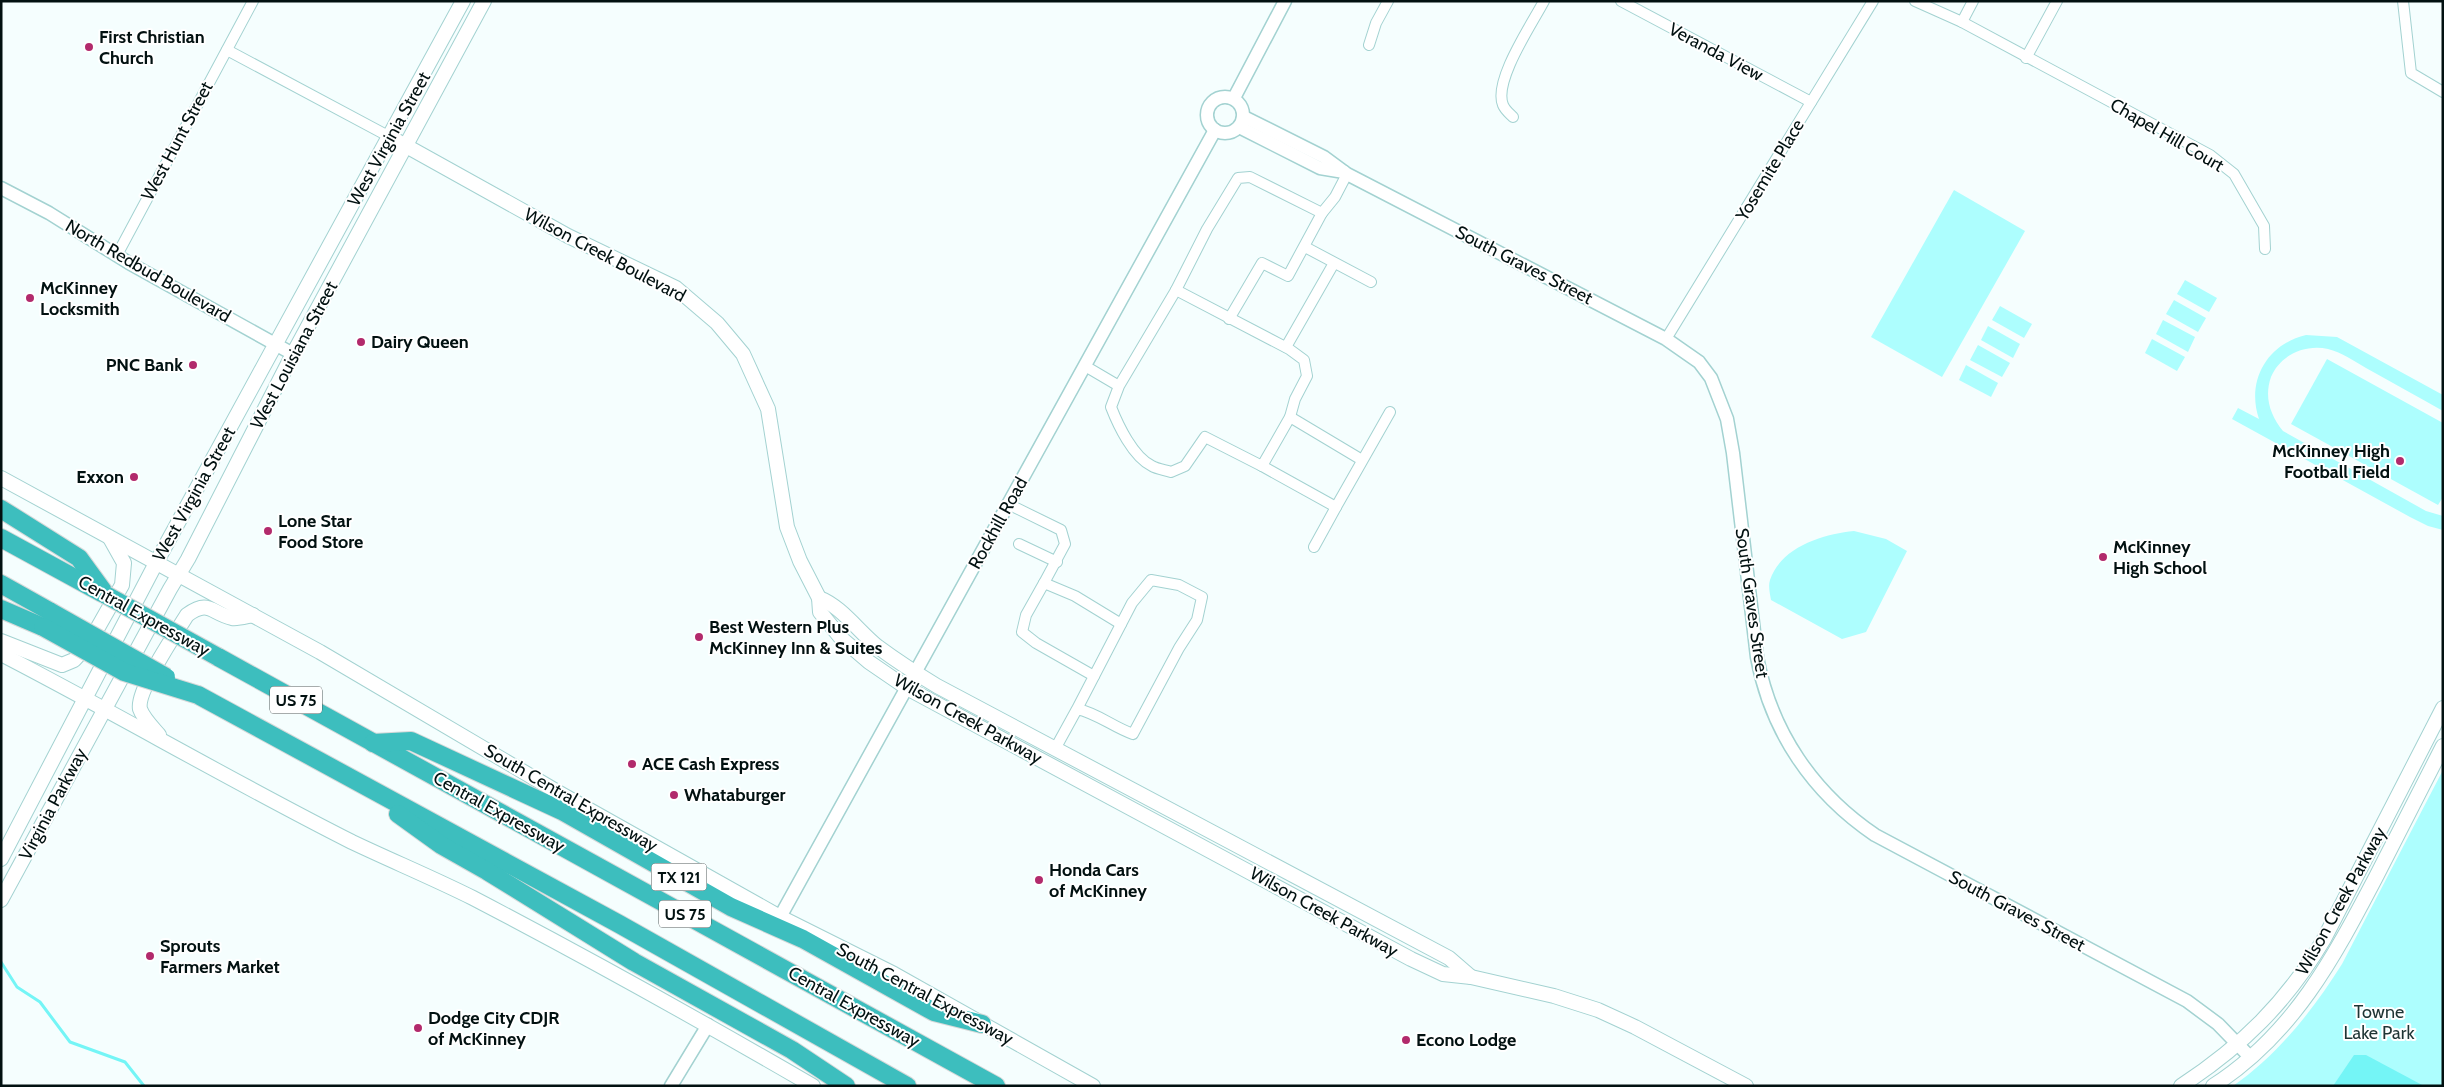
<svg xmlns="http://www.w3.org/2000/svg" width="2444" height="1087" font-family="Cabin,sans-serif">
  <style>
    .green { fill: #adfefe }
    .water { fill: #74f5f6 }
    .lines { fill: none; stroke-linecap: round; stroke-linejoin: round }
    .stream { stroke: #74f5f6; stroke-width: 3 }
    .minor-casing { stroke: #a3d2d1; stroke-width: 12 }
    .tertiary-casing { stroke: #a3d2d1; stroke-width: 15 }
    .secondary-casing { stroke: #a3d2d1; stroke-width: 16 }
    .motorway-casing { stroke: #d7d9d9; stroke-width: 20 }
    .minor { stroke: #fff; stroke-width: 10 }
    .tertiary { stroke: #fff; stroke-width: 12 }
    .secondary { stroke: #fff; stroke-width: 14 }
    .motorway { stroke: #3dbebe; stroke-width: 18 }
    .motorway-bridge-casing { stroke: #d7d9d9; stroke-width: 20; stroke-linecap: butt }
    .motorway-bridge { stroke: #3dbebe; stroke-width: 18 }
    .poi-dot { fill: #b22a6c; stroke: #fff; stroke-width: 2 }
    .labels { text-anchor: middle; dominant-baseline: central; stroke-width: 4; stroke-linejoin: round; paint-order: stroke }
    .shield { fill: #fff; stroke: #4e5858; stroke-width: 1 }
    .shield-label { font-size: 16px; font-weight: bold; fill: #021111 }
    .poi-label { font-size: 18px; font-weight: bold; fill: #021111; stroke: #fff; text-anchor: start }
    .street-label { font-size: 18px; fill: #021111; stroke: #fff }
    .park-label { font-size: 18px; fill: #1e3535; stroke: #fff }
  </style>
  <rect width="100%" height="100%" fill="#f5fefe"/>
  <g class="green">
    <path d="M1954 190 2025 231 1942 377 1871 337Z"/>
    <path d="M2185 280 2217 298 2209 312 2177 294Z"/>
    <path d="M2174 300 2206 318 2198 332 2166 314Z"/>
    <path d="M2000 306 2032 324 2024 338 1992 320Z"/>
    <path d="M2163 320 2195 337 2188 352 2156 334Z"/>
    <path d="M1988 326 2020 344 2013 358 1981 340Z"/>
    <path d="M2306 335 2337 337 2443 395V411C2417 396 2391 382 2366 368 2354 361 2341 352 2328 349 2305 344 2280 355 2271 377 2264 397 2270 415 2283 431L2426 511 2443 516V530L2428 526 2410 517 2232 419 2238 408 2259 419C2246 381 2267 344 2306 335Z"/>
    <path d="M2152 339 2185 357 2177 371 2145 353Z"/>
    <path d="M1978 345 2010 363 2002 377 1970 360Z"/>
    <path d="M2327 359 2443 423V497L2438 505 2291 424Z"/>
    <path d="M1966 365 1998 383 1991 397 1959 380Z"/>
    <path d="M1854 531 1886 539 1907 551 1866 632 1842 639 1771 600C1770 594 1768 586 1770 580 1781 547 1823 534 1854 531Z"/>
    <path d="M2443 770V1086H2233C2278 1055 2313 1010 2342 964Z"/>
  </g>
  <path class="water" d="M2354 1055H2366L2424 1086H2333Z"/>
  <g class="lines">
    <path class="stream" d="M1 962 17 987 40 1002 70 1042 125 1062 144 1086"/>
    <defs>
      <g id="minor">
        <path d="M1621 1 1811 102"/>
        <path d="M1915 1 1962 22 2210 155 2234 174 2264 226 2265 249"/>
        <path d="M2403 1 2411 73 2443 92"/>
        <path d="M1962 22 1973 1"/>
        <path d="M1369 45 1376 23 1388 1"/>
        <path d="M227 50 390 137"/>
        <path d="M2026 58 2057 1"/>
        <path d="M1513 117C1509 113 1505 110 1503 105 1493 81 1532 24 1544 1"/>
        <path d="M1305 247 1371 282"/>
        <path d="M117 255 253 1"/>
        <path d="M1176 290 1207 229 1238 178 1250 177 1322 213 1335 197 1347 174"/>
        <path d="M1229 319 1262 263 1288 276 1322 213"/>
        <path d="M1666 339 1873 1"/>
        <path d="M1286 347 1334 263"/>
        <path d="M1085 366 1119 386 1111 407C1118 425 1133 457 1152 466 1157 469 1165 470 1171 472L1185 466 1205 437 1262 466 1290 417 1295 399 1307 376 1304 360 1289 349 1176 290 1119 386"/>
        <path d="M1290 417 1362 460"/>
        <path d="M1262 466 1336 507 1314 547"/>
        <path d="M1008 504 1061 530 1065 544 1044 583"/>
        <path d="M1336 507 1390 412"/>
        <path d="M1019 544 1057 562"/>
        <path d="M1094 676 1036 643 1022 632 1026 615 1044 583 1075 596 1121 624"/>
        <path d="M1055 749 1077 709C1097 713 1113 727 1133 734L1179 648 1197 620 1202 597 1179 585 1151 580 1132 603 1077 709"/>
      </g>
      <g id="tertiary">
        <circle cx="1225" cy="115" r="18"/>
        <path d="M1234 98 1285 1"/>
        <path d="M1244 117 1324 157 1347 174 1666 339 1699 362 1711 378 1727 419 1733 453 1757 657C1771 732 1813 793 1875 835L2187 1001 2218 1024 2250 1057"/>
        <path d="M1239 127 1320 168 1344 172"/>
        <path d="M1 188 49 213 129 263 293 354"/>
        <path d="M780 917 1215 130"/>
        <path d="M671 1086 708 1025"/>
      </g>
      <g id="secondary">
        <path d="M390 137 568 236 676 288 717 323 743 354 768 409 787 527 800 561 819 598 820 612 841 638 869 662 907 688 1411 959 1443 974 1471 977 1554 996 1598 1010 1635 1027 1746 1086"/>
        <path d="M1 478 320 652 561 794 780 917 894 974 1093 1086"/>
        <path d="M819 598C841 606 859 632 878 647 897 661 917 674 937 686L1449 958 1471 977"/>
        <path d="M1 641 62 665 74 660 88 645 122 585 124 563 110 538"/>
        <path d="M1 654C119 715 233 782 352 842 392 861 433 878 473 898 588 958 701 1021 813 1086"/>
        <path d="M159 735C153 728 143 718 140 709 136 691 176 633 187 615 209 599 211 613 232 618 238 619 247 616 253 615"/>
        <path d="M1 859 156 563 463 1"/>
        <path d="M1 900 170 589 188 559 293 354 484 1"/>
        <path d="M2181 1086C2242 1046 2287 1002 2324 939L2443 708"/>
        <path d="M2213 1086C2294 1034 2334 957 2377 875 2399 832 2421 789 2443 746"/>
      </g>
      <g id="motorway">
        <path d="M1 509 79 558 106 595"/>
        <path d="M1 538 102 593"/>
        <path d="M1 584 51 612"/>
        <path d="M1 609 43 627"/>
        <path d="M218 657 996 1086"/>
        <path d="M198 695 619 924 907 1086"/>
        <path d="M373 743 411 741 562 811 731 907 803 939 934 1012 982 1024"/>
        <path d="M398 814 441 845 487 871 634 962 792 1050 846 1086"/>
      </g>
    </defs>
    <use href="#minor" class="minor-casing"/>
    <use href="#tertiary" class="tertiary-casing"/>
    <use href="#secondary" class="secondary-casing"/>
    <use href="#motorway" class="motorway-casing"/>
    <use href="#minor" class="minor"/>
    <use href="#tertiary" class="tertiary"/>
    <use href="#secondary" class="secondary"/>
    <use href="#motorway" class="motorway"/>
    <defs>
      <g id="motorway-bridge">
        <path d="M106 595 218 657"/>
        <path d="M51 612 166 677"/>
        <path d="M43 627 124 672 198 695"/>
      </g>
    </defs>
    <use href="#motorway-bridge" class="motorway-bridge-casing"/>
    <use href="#motorway-bridge" class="motorway-bridge"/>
  </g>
  <g class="poi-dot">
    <circle cx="89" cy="47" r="5"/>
    <circle cx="30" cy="298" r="5"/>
    <circle cx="361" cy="342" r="5"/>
    <circle cx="193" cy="365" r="5"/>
    <circle cx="2400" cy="461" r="5"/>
    <circle cx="134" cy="477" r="5"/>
    <circle cx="268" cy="531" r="5"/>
    <circle cx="2103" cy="557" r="5"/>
    <circle cx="699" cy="637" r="5"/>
    <circle cx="632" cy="764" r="5"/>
    <circle cx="674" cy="795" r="5"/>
    <circle cx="1039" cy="880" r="5"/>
    <circle cx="150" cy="956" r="5"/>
    <circle cx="418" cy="1028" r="5"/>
    <circle cx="1406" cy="1040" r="5"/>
  </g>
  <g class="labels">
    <g class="shield">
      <rect x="270" y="686.5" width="52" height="27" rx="4"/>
      <rect x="651.5" y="863.5" width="55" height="27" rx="4"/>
      <rect x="659" y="900.5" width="52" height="27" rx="4"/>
    </g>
    <g class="shield-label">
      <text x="296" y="700">US 75</text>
      <text x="679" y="877">TX 121</text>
      <text x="685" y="914">US 75</text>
    </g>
    <g class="poi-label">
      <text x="99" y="37">First Christian<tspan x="99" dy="21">Church</tspan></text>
      <text x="40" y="288">McKinney<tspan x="40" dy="21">Locksmith</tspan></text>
      <text x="371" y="342">Dairy Queen</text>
      <text x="183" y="365" text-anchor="end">PNC Bank</text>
      <text x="2390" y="451" text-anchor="end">McKinney High<tspan x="2390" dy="21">Football Field</tspan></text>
      <text x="124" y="477" text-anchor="end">Exxon</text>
      <text x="278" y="521">Lone Star<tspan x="278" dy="21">Food Store</tspan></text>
      <text x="2113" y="547">McKinney<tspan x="2113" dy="21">High School</tspan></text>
      <text x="709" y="627">Best Western Plus<tspan x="709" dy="21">McKinney Inn &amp; Suites</tspan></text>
      <text x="642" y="764">ACE Cash Express</text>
      <text x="684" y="795">Whataburger</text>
      <text x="1049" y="870">Honda Cars<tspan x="1049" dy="21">of McKinney</tspan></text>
      <text x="160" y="946">Sprouts<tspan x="160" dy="21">Farmers Market</tspan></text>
      <text x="428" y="1018">Dodge City CDJR<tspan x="428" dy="21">of McKinney</tspan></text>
      <text x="1416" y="1040">Econo Lodge</text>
    </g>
    <g class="street-label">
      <text transform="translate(1716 52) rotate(28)">Veranda View</text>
      <text transform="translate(2167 135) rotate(30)">Chapel Hill Court</text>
      <text transform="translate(389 139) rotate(-61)">West Virginia Street</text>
      <text transform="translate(177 141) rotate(-62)">West Hunt Street</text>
      <text transform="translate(1770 170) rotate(-59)">Yosemite Place</text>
      <text transform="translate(605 255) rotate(28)">Wilson Creek Boulevard</text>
      <text transform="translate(1524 265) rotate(27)">South Graves Street</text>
      <text transform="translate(148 271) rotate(30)">North Redbud Boulevard</text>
      <text transform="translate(294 355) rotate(-62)">West Louisiana Street</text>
      <text transform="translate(194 494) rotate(-61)">West Virginia Street</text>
      <text transform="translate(998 523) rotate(-61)">Rockhill Road</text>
      <text transform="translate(1752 603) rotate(82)">South Graves Street</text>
      <text transform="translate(144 616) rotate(29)">Central Expressway</text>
      <text transform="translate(968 719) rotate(29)">Wilson Creek Parkway</text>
      <text transform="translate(571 798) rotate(30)">South Central Expressway</text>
      <text transform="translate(53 804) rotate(-62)">Virginia Parkway</text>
      <text transform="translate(499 812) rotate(29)">Central Expressway</text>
      <text transform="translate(2341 901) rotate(-61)">Wilson Creek Parkway</text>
      <text transform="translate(2017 911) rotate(28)">South Graves Street</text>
      <text transform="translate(1324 912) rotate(29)">Wilson Creek Parkway</text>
      <text transform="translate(925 994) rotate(28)">South Central Expressway</text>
      <text transform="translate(854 1007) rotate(29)">Central Expressway</text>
    </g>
    <g class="park-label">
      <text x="2379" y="1012">Towne<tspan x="2379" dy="21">Lake Park</tspan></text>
    </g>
  </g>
  <rect width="2444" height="1087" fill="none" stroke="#021111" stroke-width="5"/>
</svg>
